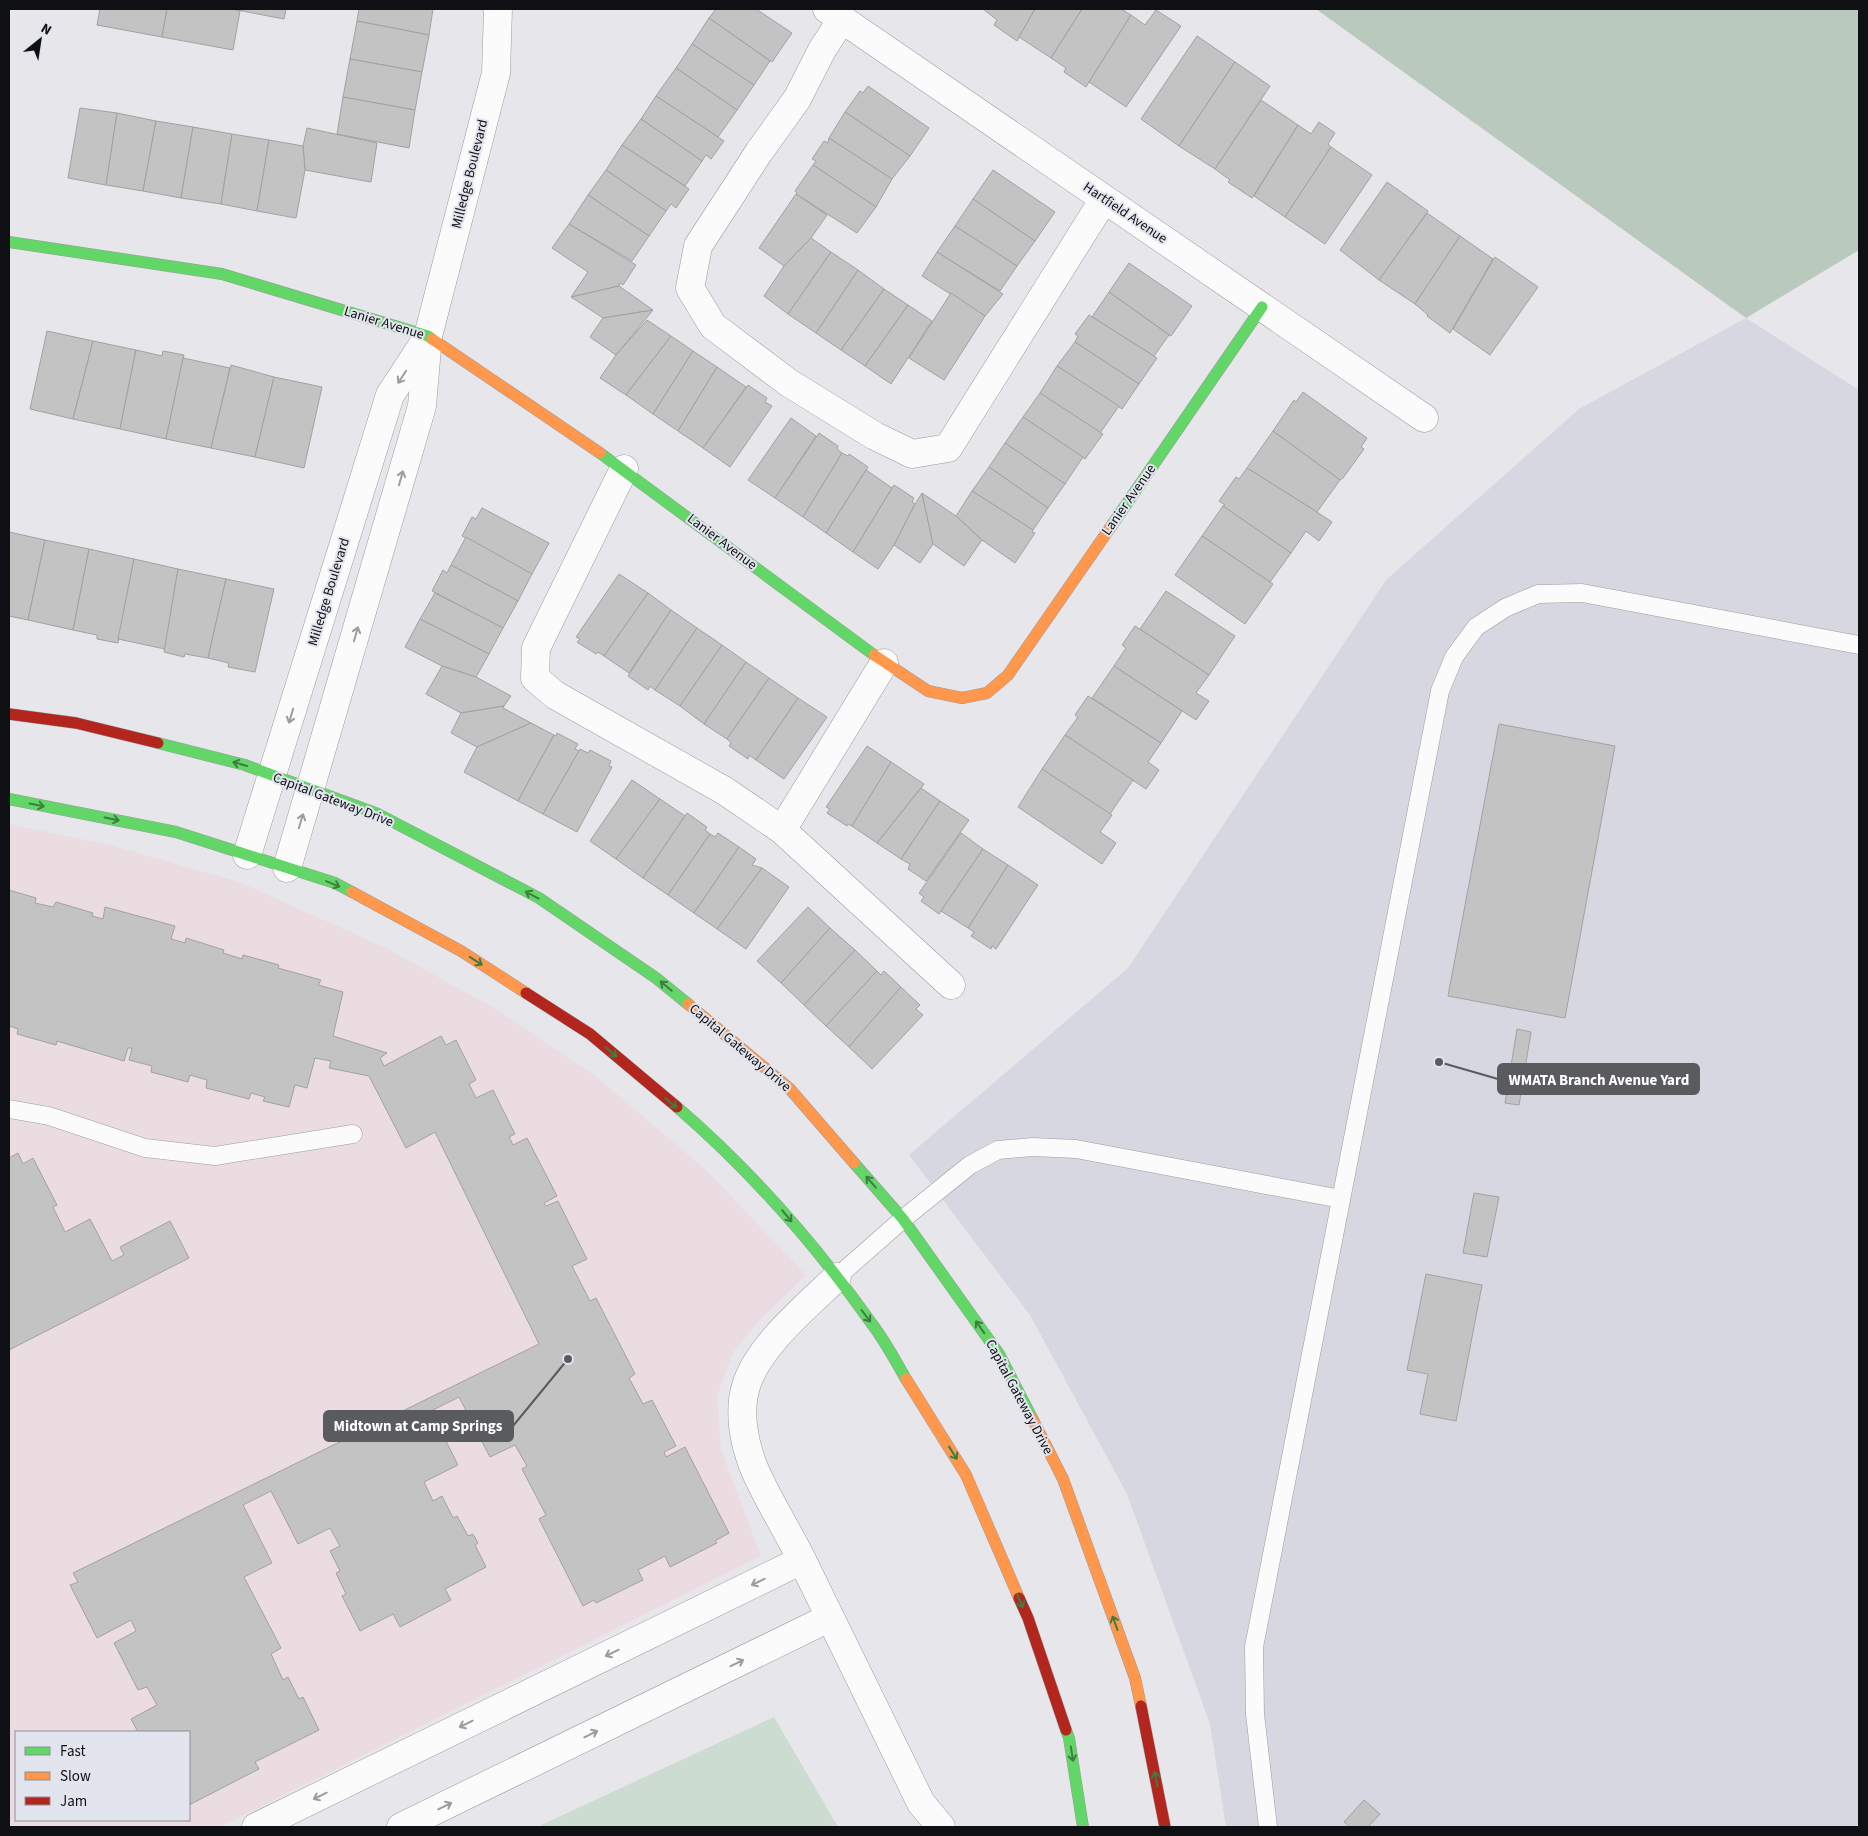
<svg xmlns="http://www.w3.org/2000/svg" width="1868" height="1836" font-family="'Source Sans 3',sans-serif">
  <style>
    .commercial { fill: #eadce1; fill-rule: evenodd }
    .built { fill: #d6d7e1 }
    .green { fill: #ccdcd0 }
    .forest { fill: #bac9bd }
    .building { fill: #c4c3c4; stroke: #a2a1a2 }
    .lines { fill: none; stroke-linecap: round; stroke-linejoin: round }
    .lane-casing { stroke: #9c9ca0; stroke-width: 19 }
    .street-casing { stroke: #9c9ca0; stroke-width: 29 }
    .fast-casing { stroke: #9c9ca0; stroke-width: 12 }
    .slow-casing { stroke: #9c9ca0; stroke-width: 12 }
    .jam-casing { stroke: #9c9ca0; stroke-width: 12 }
    .lane { stroke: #fbfbfc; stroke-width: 18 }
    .street { stroke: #fbfbfc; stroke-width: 28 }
    .fast { stroke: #63d668; stroke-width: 11 }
    .slow { stroke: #ff974d; stroke-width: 11 }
    .jam { stroke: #b3261e; stroke-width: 11 }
    .oneway { stroke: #9d9d9f }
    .oneway2 { stroke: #3d7d42 }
    .labels { text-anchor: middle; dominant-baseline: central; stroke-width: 4; stroke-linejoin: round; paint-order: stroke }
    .street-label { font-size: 14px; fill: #0f1013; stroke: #e3e5ee }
    .leader { fill: none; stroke: #5a5b5f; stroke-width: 2 }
    .callout-dot { fill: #5a5b5f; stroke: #e3e5ee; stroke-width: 2 }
    .callout { fill: #5a5b5f; stroke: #5a5b5f; stroke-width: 2 }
    .callout-label { font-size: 15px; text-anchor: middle; font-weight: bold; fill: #fff }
  </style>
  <rect width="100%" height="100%" fill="#e6e6eb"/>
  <path class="commercial" d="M9 824 110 845 239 882 386 948 499 1011 593 1074 706 1170 806 1275 759 1321 733 1352 717 1396 721 1450 761 1556 220 1827H9ZM16 1732H189V1820H16Z"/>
  <path class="built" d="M1746 318 1859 390V1827H1226L1210 1724 1127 1494 1030 1315 909 1155 1128 968 1386 580 1579 409Z"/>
  <path class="green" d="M774 1717 838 1827H537Z"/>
  <path class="forest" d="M1316 9H1859V250L1746 318Z"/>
  <g class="building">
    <path d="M100 9H167L162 37 97 25Z"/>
    <path d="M167 9H232L240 11 233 50 162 37Z"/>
    <path d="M232 9H286L284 19Z"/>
    <path d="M359 9H433L429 35 357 21Z"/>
    <path d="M716 9H756L792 33 772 62 709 18Z"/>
    <path d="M983 9H1035L1017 41 994 25 997 20Z"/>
    <path d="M1035 9H1082L1051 58 1019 37Z"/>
    <path d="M1082 9H1121L1131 15 1086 87 1064 72 1066 68 1051 58Z"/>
    <path d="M1156 10 1181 26 1126 107 1089 82 1131 15 1145 25Z"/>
    <path d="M709 18 770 61 754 85 692 44Z"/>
    <path d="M357 21 429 35 422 72 350 59Z"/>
    <path d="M1197 36 1235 62 1179 146 1141 119Z"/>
    <path d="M692 44 754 85 737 110 676 68Z"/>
    <path d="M350 59 422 72 415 110 343 97Z"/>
    <path d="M1235 62 1270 86 1215 169 1179 146Z"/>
    <path d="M676 68 737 110 718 137 656 96Z"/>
    <path d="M868 86 929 128 910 156 845 112 860 91 863 93Z"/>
    <path d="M656 96 724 141 711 159 706 155 702 161 641 119Z"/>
    <path d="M343 97 415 110 409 148 337 134Z"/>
    <path d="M1261 100 1298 125 1252 198 1228 182 1230 180 1215 169Z"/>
    <path d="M80 108 117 113 106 185 68 178Z"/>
    <path d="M845 112 910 156 892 179 829 138Z"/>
    <path d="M117 113 156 121 143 191 106 185Z"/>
    <path d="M641 119 702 161 685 186 622 145Z"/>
    <path d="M156 121 193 127 181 198 143 191Z"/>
    <path d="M1319 122 1335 133 1328 144 1331 147 1285 217 1254 196 1298 125 1311 134Z"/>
    <path d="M193 127 232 134 221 204 181 198Z"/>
    <path d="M307 128 377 143 371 182 305 170 303 146Z"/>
    <path d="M232 134 269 140 257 211 221 204Z"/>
    <path d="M829 138 892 179 876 207 813 165 816 161 812 159 824 141 828 143Z"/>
    <path d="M269 140 303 146 305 170 296 218 257 211Z"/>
    <path d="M622 145 689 189 676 208 671 204 666 211 606 170Z"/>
    <path d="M1331 147 1372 175 1325 244 1285 217Z"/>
    <path d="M813 165 876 207 857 233 796 194 797 193 795 191Z"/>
    <path d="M606 170 666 211 649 236 588 195Z"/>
    <path d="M993 170 1055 212 1035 241 973 199Z"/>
    <path d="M1387 182 1428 211 1379 280 1340 250Z"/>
    <path d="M796 194 827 215 811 238 784 266 759 248Z"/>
    <path d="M588 195 649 236 632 261 569 224Z"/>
    <path d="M973 199 1035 241 1017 266 955 226Z"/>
    <path d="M1427 213 1460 236 1415 304 1379 280Z"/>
    <path d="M569 224 636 265 623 285 620 283 619 286 571 297 588 272 552 248Z"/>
    <path d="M955 226 1017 266 1000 291 937 252Z"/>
    <path d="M1460 236 1493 259 1450 333 1427 316 1428 315 1415 304Z"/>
    <path d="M811 238 831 252 788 314 764 296 784 266Z"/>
    <path d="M831 252 858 270 816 333 788 314Z"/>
    <path d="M937 252 1003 294 985 316 922 276Z"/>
    <path d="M1495 257 1538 287 1490 355 1453 329Z"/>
    <path d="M1129 263 1192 306 1171 336 1109 292Z"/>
    <path d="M858 270 884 289 841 350 816 333Z"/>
    <path d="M619 286 653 310 603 318 571 297Z"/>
    <path d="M884 289 908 305 865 366 841 350Z"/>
    <path d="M1109 292 1169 335 1154 356 1092 317Z"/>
    <path d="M951 293 985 316 944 380 909 358Z"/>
    <path d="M908 305 932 321 891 384 865 366Z"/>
    <path d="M653 310 616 355 590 337 603 318Z"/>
    <path d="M1089 315 1157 358 1139 384 1075 342 1078 336 1075 334Z"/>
    <path d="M647 320 671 336 626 395 600 378 616 355Z"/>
    <path d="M47 331 93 341 73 419 30 409Z"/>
    <path d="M671 336 693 351 653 414 626 395Z"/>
    <path d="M93 341 136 350 120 429 73 419Z"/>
    <path d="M1075 342 1139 384 1122 409 1057 366Z"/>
    <path d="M136 350 162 356 163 351 184 355 166 439 120 429Z"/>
    <path d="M693 351 717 367 678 431 653 414Z"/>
    <path d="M183 358 230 368 211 448 166 439Z"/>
    <path d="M231 365 274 377 255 457 211 448Z"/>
    <path d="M1057 366 1119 406 1100 433 1040 393Z"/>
    <path d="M717 367 746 387 703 448 678 431Z"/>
    <path d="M274 377 322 387 304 468 255 457Z"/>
    <path d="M748 385 767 398 765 402 772 406 730 467 703 448Z"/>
    <path d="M1303 392 1367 438 1361 447 1364 449 1343 478 1340 480 1273 431 1294 400 1296 402Z"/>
    <path d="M1040 393 1103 434 1085 459 1023 417Z"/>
    <path d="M1023 417 1083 457 1065 484 1005 443Z"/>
    <path d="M791 418 816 436 775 498 748 480Z"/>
    <path d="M1273 431 1340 480 1317 512 1247 468Z"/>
    <path d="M819 433 838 446 837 449 842 453 803 517 775 498Z"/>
    <path d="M1005 443 1065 484 1048 508 989 467Z"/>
    <path d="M842 453 848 456 849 454 868 467 826 533 803 517Z"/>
    <path d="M989 467 1048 508 1033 530 972 491Z"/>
    <path d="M1247 468 1317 512 1332 522 1319 541 1306 531 1291 553 1223 506 1225 505 1219 501 1236 477 1239 479Z"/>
    <path d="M866 470 892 488 853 552 826 533Z"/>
    <path d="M894 485 914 498 912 502 915 504 894 545 878 569 853 552Z"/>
    <path d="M972 491 1033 530 1032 532 1035 533 1015 563 982 540 956 516Z"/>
    <path d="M922 493 933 544 920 563 894 545 915 504Z"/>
    <path d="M922 493 956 516 982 540 964 566 933 544Z"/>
    <path d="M1223 506 1291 553 1270 582 1202 536Z"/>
    <path d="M482 508 549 543 532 574 462 536 472 517 476 519Z"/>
    <path d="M9 532 45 540 28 620 9 616Z"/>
    <path d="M1202 536 1273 584 1245 624 1175 575Z"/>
    <path d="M466 537 532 574 518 601 451 565Z"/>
    <path d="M45 540 89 549 73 630 28 620Z"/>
    <path d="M89 549 134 559 118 643 97 639V635L73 630Z"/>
    <path d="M134 559 178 569 165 649 118 639Z"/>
    <path d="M451 565 518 601 503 628 432 591 443 570 447 573Z"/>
    <path d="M178 569 226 579 208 658 185 654 184 657 164 652Z"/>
    <path d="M619 574 648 593 604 656 598 652 596 654 577 642 580 639 576 637Z"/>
    <path d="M226 579 274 589 255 672 228 667 229 663 208 658Z"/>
    <path d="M1166 591 1235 636 1209 675 1140 629Z"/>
    <path d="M435 593 503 628 489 654 420 619Z"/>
    <path d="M648 593 671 610 629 673 604 656Z"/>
    <path d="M671 610 697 628 655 690 650 686 648 690 628 676Z"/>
    <path d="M420 619 489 654 476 677 442 666 405 647Z"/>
    <path d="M1135 626 1209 675 1196 693 1209 701 1196 720 1114 666 1126 648 1122 645Z"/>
    <path d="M697 628 722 645 680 706 655 690Z"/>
    <path d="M722 645 746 662 704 724 680 706Z"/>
    <path d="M746 662 769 678 727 739 704 724Z"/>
    <path d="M442 666 476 677 511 696 504 706 461 713 426 694Z"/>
    <path d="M1114 666 1182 711 1161 743 1092 698Z"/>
    <path d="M769 678 798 698 756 760 749 755 748 759 729 746 731 743 727 739Z"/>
    <path d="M1088 696 1161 743 1148 762 1159 770 1146 789 1065 735 1078 717 1075 715Z"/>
    <path d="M798 698 827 717 784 779 756 760Z"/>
    <path d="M504 706 503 708 531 723 477 747 451 733 461 713Z"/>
    <path d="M531 723 554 735 518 801 464 772 477 747Z"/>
    <path d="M1499 724 1615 746 1565 1018 1448 996Z"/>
    <path d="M557 733 578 744 575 749 579 751 543 814 518 801 554 735 556 736Z"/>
    <path d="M1065 735 1133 780 1110 814 1042 769Z"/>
    <path d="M867 746 891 762 852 826 848 824 847 826 827 813 830 809 826 807Z"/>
    <path d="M580 749 588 753 590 750 611 761 609 766 612 767 577 832 543 814Z"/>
    <path d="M891 762 924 784 877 843 852 826Z"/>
    <path d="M1042 769 1112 815 1100 832 1116 843 1102 864 1018 807Z"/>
    <path d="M632 780 660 799 616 859 590 841Z"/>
    <path d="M921 788 940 801 901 859 877 843Z"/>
    <path d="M660 799 685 816 643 878 616 859Z"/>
    <path d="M940 801 969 820 926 881 908 869 910 864 901 859Z"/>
    <path d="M687 813 707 827 705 830 710 834 668 895 643 878Z"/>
    <path d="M718 833 739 847 694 913 668 895 710 834 715 837Z"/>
    <path d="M961 833 983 849 939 914 921 901 924 897 919 893Z"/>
    <path d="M739 847 756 859 752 865 762 868 717 929 694 913Z"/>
    <path d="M983 849 1008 865 968 928 941 911Z"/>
    <path d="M1008 865 1038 885 996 949 992 946 991 949 971 936 974 932 968 928Z"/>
    <path d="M762 868 789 887 746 949 717 929Z"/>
    <path d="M9 890 36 898 35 903 53 907 56 902 93 913 92 916 103 919 105 907 175 926 171 939 185 943 186 938 224 950 223 953 242 959 243 955 279 965 278 968 321 980 318 985 343 992 333 1036 387 1053 380 1058 384 1066 441 1036 446 1045 456 1040 476 1080 469 1084 476 1098 493 1090 515 1134 509 1137 513 1145 527 1138 557 1196 544 1203 546 1206 558 1201 587 1259 572 1266 590 1301 596 1298 635 1374 629 1378 643 1404 652 1400 676 1446 664 1452 666 1457 685 1447 729 1533 715 1541 717 1543 670 1567 665 1556 638 1570 643 1580 596 1603 594 1600 583 1606 539 1519 546 1515 522 1469 527 1466 515 1445 490 1457 459 1397 431 1411 458 1465 424 1482 433 1501 442 1496 453 1518 457 1516 468 1536 473 1534 478 1543 475 1545 486 1567 445 1589 451 1600 400 1627 393 1614 360 1631 342 1596 346 1594 336 1573 340 1571 330 1551 340 1546 330 1528 298 1544 271 1491 243 1505 272 1563 244 1577 281 1648 271 1654 283 1680 288 1677 299 1699 303 1697 319 1730 255 1762 259 1769 189 1805V1732H138L131 1719 157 1705 147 1687 138 1690 114 1643 136 1631 131 1620 97 1638 70 1585 78 1582 73 1573 539 1344 435 1132 406 1148 369 1076 329 1068 331 1061 315 1058 307 1088 295 1085 289 1107 263 1101 265 1097 251 1093 249 1099 206 1088 207 1080 190 1075 188 1082 151 1072 152 1066 129 1060 132 1048H128L124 1061 57 1041 56 1045 17 1034 18 1029 9 1026Z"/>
    <path d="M808 907 830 928 781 983 757 961Z"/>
    <path d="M830 928 855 950 804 1005 781 983Z"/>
    <path d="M855 950 877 971 826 1026 804 1005Z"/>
    <path d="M877 971 881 975 884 971 901 987 849 1047 826 1026Z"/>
    <path d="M901 987 920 1005 916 1009 923 1015 872 1069 849 1047Z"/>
    <path d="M1517 1029 1531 1032 1519 1105 1505 1103Z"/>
    <path d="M18 1153 23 1164 33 1158 57 1205 53 1207 65 1232 90 1219 112 1261 124 1255 120 1247 170 1221 189 1258 9 1350V1158Z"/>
    <path d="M1474 1193 1499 1197 1487 1257 1463 1253Z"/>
    <path d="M1426 1274 1482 1285 1456 1421 1420 1414 1428 1374 1407 1370Z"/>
    <path d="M1364 1800 1380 1814 1368 1827H1350L1344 1822Z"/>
  </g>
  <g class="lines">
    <defs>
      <g id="lane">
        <path d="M9 1109 49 1116 145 1148 215 1156 353 1134"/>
        <path d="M837 1277 903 1219 970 1165 998 1150 1033 1147 1076 1149 1341 1199"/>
        <path d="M1268 1827 1255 1714 1254 1647 1440 691 1454 657 1476 627 1505 608 1538 594 1582 593 1859 645"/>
      </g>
      <g id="street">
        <path d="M827 9 1424 418"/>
        <path d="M842 19 822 50 797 99 759 152 698 246 690 288 713 326 789 383 875 436 912 454 948 448 1104 199"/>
        <path d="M624 469 536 648 535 678 555 695 725 791 782 830 951 985"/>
        <path d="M782 830 884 663"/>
        <path d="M247 855 390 395 426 340"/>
        <path d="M287 868 422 406 428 336 496 73 498 9"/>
        <path d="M837 1277C807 1306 758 1346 746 1386 738 1412 744 1443 754 1468 767 1499 788 1531 803 1562 842 1642 881 1722 921 1803L941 1827"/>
        <path d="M256 1827 802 1560"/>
        <path d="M401 1827 829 1618"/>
      </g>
      <g id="fast">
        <path d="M9 242 222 274 428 336 432 339"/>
        <path d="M600 453 874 655"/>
        <path d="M1112 525 1262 307"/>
        <path d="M158 743 245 765 378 814 539 898 656 978 688 1004"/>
        <path d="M9 799 176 832 335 883 352 892"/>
        <path d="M677 1107C750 1170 816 1245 872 1324 885 1341 895 1360 906 1379"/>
        <path d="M854 1163 903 1219 999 1354 1032 1418"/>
        <path d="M1066 1730 1069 1738 1083 1827"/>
      </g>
      <g id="slow">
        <path d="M432 339 600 453"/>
        <path d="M874 655 928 691 962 698 987 693 1008 675 1112 525"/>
        <path d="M352 892 461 951 526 993"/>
        <path d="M688 1004 789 1088 854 1163"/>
        <path d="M906 1379 966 1475 1019 1598"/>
        <path d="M1032 1418 1063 1479 1135 1678 1141 1706"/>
      </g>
      <g id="jam">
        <path d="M9 714 76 723 158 743"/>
        <path d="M526 993 590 1034 677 1107"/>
        <path d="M1019 1598 1028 1618 1066 1730"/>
        <path d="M1141 1706 1165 1827"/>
      </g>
    </defs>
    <use href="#lane" class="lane-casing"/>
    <use href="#street" class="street-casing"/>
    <use href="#fast" class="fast-casing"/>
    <use href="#slow" class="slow-casing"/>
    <use href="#jam" class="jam-casing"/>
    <use href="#lane" class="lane"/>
    <use href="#street" class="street"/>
    <use href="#fast" class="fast"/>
    <use href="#slow" class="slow"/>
    <use href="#jam" class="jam"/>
  </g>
  <defs><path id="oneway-shaft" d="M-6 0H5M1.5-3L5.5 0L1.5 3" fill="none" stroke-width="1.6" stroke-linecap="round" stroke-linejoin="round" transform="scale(1.25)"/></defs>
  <g class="oneway">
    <use href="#oneway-shaft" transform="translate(402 377) rotate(123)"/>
    <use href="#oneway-shaft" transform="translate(401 478) rotate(-74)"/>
    <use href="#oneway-shaft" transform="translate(356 634) rotate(-74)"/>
    <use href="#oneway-shaft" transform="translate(291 716) rotate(107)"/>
    <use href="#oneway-shaft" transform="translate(301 821) rotate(-73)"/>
    <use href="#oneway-shaft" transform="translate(758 1582) rotate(154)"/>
    <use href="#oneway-shaft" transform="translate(612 1653) rotate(154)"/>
    <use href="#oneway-shaft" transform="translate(737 1663) rotate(-26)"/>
    <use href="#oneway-shaft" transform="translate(466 1724) rotate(154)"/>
    <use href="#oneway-shaft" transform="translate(591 1734) rotate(-26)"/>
    <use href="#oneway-shaft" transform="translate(320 1796) rotate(154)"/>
    <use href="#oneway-shaft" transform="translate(445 1806) rotate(-26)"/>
  </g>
  <g class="oneway2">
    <use href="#oneway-shaft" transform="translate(240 764) rotate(-164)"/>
    <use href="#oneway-shaft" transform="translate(37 805) rotate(11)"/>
    <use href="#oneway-shaft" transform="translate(112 819) rotate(11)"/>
    <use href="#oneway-shaft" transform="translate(333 884) rotate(22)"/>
    <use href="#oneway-shaft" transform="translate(532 895) rotate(-152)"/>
    <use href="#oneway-shaft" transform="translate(476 961) rotate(33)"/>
    <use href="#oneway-shaft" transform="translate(666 986) rotate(-140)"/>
    <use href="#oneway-shaft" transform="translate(611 1052) rotate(41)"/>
    <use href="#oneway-shaft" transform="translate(671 1103) rotate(40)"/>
    <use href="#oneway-shaft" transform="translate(871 1182) rotate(-131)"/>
    <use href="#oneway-shaft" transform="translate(787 1216) rotate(50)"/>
    <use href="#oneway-shaft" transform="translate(866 1316) rotate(53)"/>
    <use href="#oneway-shaft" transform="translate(980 1327) rotate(-125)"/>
    <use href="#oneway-shaft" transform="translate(953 1453) rotate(58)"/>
    <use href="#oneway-shaft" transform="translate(1020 1601) rotate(67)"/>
    <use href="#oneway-shaft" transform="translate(1115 1623) rotate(-110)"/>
    <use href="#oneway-shaft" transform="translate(1072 1754) rotate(81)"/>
    <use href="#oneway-shaft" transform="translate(1156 1779) rotate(-101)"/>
  </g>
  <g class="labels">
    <g class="street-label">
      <text transform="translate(470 174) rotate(-76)">Milledge Boulevard</text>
      <text transform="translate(1125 213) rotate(34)">Hartfield Avenue</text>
      <text transform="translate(384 323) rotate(17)">Lanier Avenue</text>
      <text transform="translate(1129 500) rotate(-55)">Lanier Avenue</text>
      <text transform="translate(722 542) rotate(37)">Lanier Avenue</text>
      <text transform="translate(329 592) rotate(-73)">Milledge Boulevard</text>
      <text transform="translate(333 800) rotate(21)">Capital Gateway Drive</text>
      <text transform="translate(740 1048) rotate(40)">Capital Gateway Drive</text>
      <text transform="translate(1019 1397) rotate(62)">Capital Gateway Drive</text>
    </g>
  </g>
  <path class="leader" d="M1439 1062L1498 1079M568 1359L513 1426"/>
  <g class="callout-dot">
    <circle cx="1439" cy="1062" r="5"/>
    <circle cx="568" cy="1359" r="5"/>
  </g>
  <g class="callout">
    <rect x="1498" y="1064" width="201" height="30" rx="5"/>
    <rect x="324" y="1411" width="189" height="30" rx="5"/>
  </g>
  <g class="callout-label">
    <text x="1599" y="1085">WMATA Branch Avenue Yard</text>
    <text x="418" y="1431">Midtown at Camp Springs</text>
  </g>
  <rect width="1868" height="1836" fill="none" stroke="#0f1013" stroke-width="20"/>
  <rect x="15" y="1731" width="175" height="90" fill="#e3e5ee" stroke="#8e9096"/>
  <rect x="25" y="1747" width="25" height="8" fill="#63d668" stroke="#8e9096"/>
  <text x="60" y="1756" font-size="15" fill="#0f1013">Fast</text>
  <rect x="25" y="1772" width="25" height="8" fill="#ff974d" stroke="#8e9096"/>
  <text x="60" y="1781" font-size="15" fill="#0f1013">Slow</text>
  <rect x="25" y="1797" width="25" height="8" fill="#b3261e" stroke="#8e9096"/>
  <text x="60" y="1806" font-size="15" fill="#0f1013">Jam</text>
  <g transform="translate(40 40) rotate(30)" stroke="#e3e5ee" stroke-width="4" paint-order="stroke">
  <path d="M0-4L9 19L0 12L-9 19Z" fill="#0f1013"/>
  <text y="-8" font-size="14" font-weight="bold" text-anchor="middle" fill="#0f1013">N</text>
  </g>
</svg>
